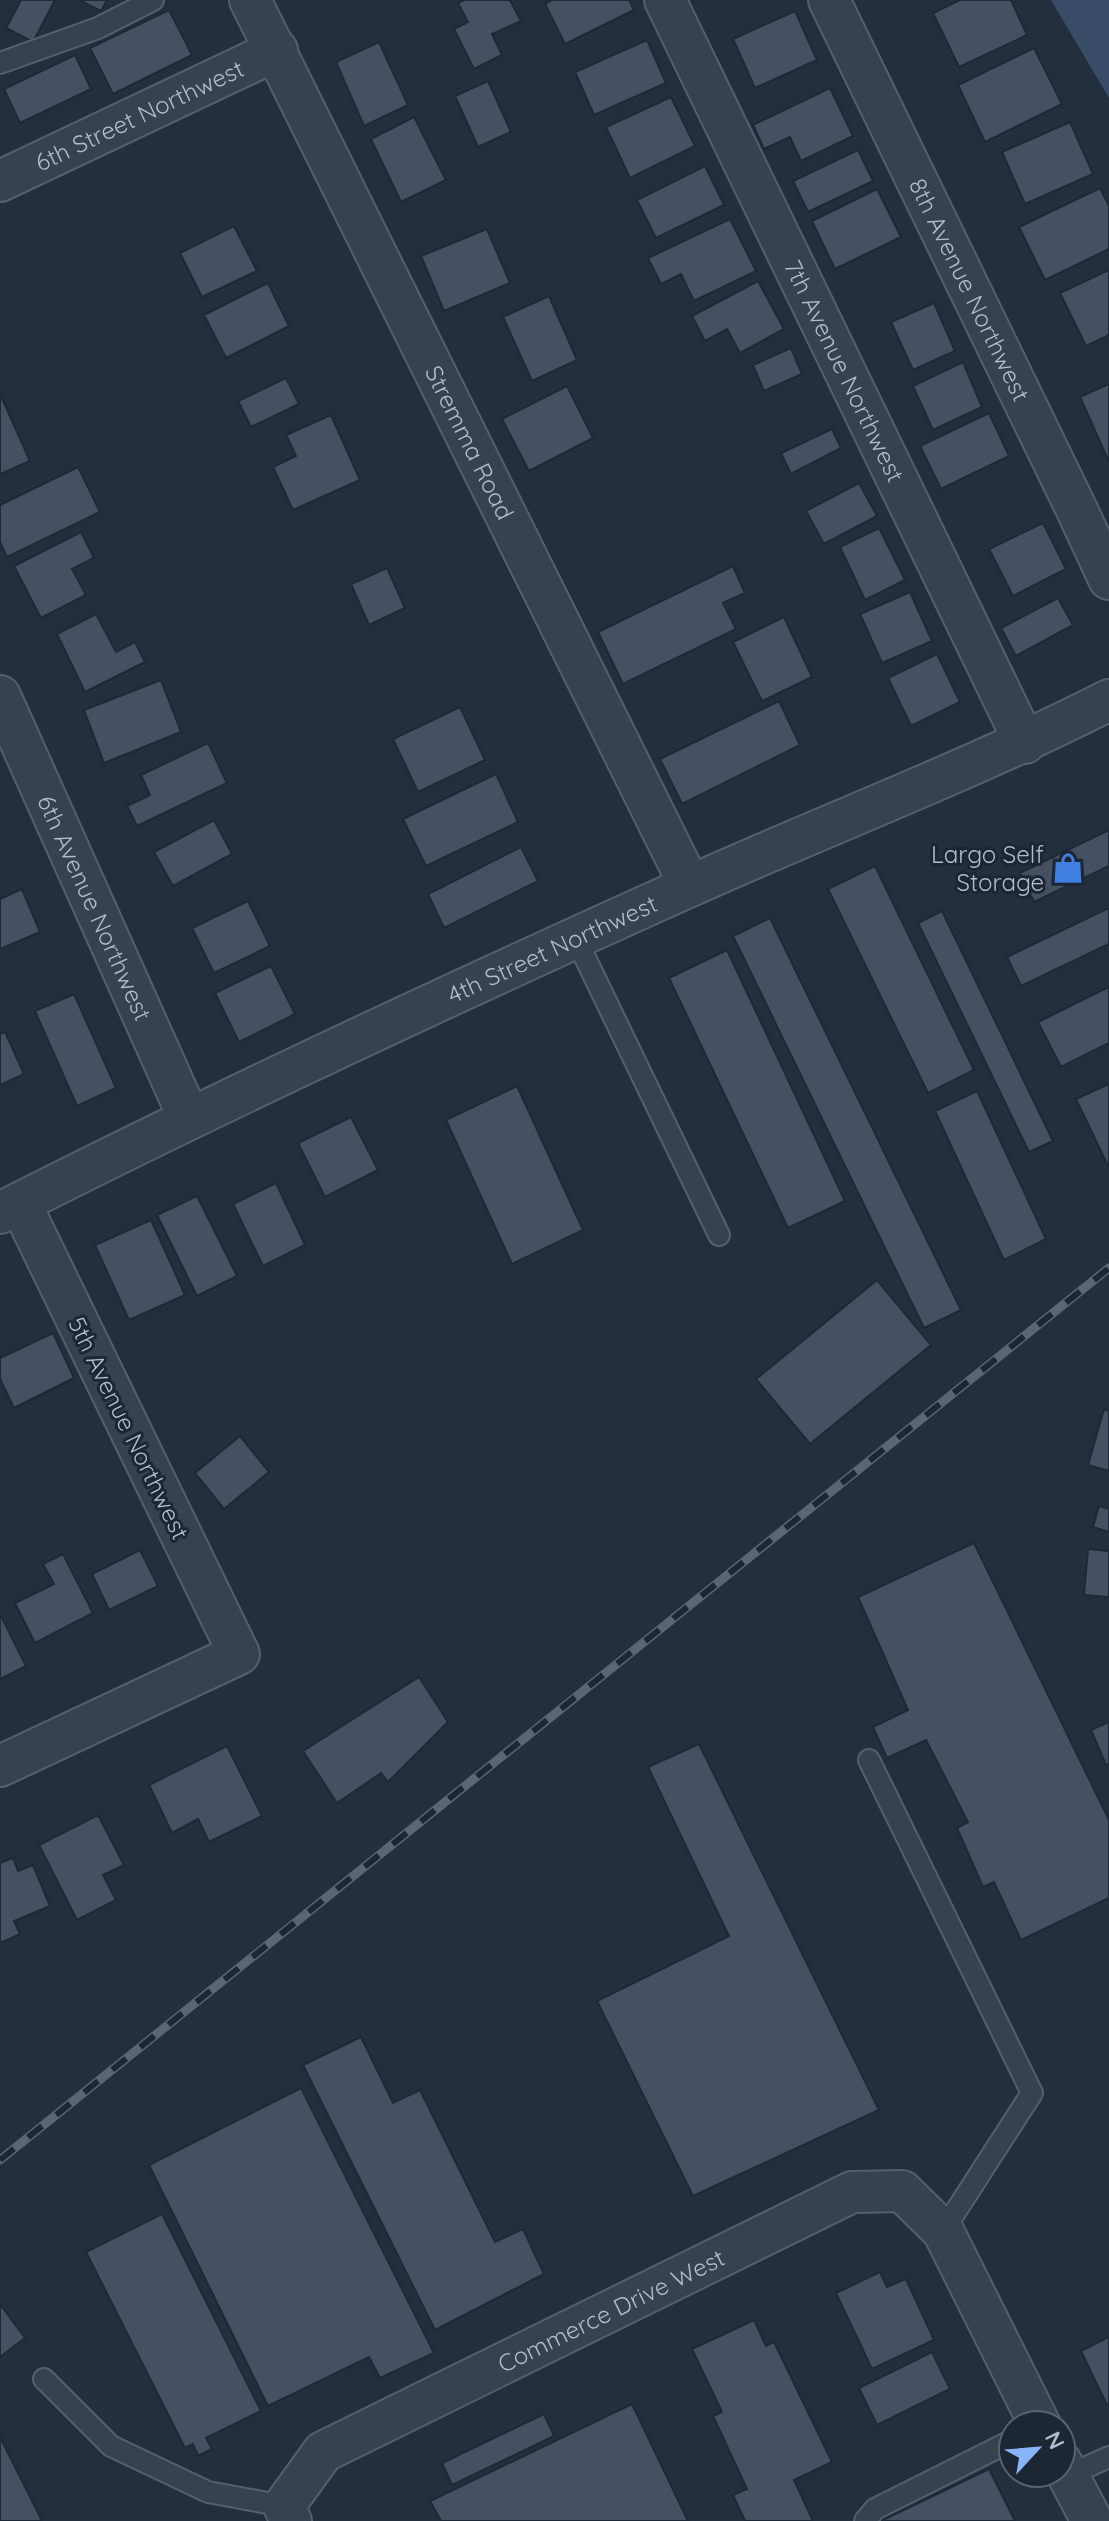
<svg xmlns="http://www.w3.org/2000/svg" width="1109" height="2521" font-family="Quicksand,sans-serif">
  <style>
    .water { fill: #394c67 }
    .building { fill: #455162; stroke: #1f2835; stroke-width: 2 }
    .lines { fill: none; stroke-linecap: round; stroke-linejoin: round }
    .service-casing { stroke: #565f6c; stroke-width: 24 }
    .minor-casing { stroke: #565f6c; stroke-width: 44 }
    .service { stroke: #38414e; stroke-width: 20 }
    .minor { stroke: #38414e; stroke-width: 40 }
    .rail-casing { stroke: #5a6575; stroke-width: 9 }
    .rail { stroke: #1d2633; stroke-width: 6; stroke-dasharray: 18; stroke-linecap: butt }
    .labels { text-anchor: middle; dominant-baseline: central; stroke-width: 6; stroke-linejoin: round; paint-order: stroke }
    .street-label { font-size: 24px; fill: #b4bcc9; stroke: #1d2633 }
    .poi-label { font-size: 24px; fill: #b4bcc9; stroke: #1d2633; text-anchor: end }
  </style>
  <rect width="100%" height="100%" fill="#242f3e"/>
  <path class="water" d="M1051 0H1109V98Z"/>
  <g class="building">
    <path d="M21 0H55L33 42 6 28Z"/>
    <path d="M79 0H107L101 11Z"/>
    <path d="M464 0H510L521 21 492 34 502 55 474 69 454 29 468 22 458 3Z"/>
    <path d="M552 0H629L634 10 565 44 545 4Z"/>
    <path d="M960 0H1011L1027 35 959 67 933 13Z"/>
    <path d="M169 10 192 55 113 94 90 48Z"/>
    <path d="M795 11 817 60 755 88 733 39Z"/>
    <path d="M647 40 666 83 594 115 575 72Z"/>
    <path d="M379 42 408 105 364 126 336 62Z"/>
    <path d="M1034 48 1062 104 985 142 958 85Z"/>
    <path d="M75 55 91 89 20 123 4 89Z"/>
    <path d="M488 81 511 132 478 147 455 96Z"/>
    <path d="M830 88 853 136 801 161 790 137 764 149 753 125Z"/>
    <path d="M671 97 695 146 630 178 606 127Z"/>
    <path d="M414 117 446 180 401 202 371 139Z"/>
    <path d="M1070 122 1093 174 1025 204 1002 152Z"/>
    <path d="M858 150 873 181 808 212 793 181Z"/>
    <path d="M705 166 724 205 656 238 637 200Z"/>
    <path d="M1100 188 1109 206V249L1045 280 1019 227Z"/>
    <path d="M877 189 901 237 835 269 812 221Z"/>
    <path d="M730 219 756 271 694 301 681 274 661 284 648 258Z"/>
    <path d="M234 226 257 271 202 297 180 253Z"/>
    <path d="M487 229 510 283 444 311 421 256Z"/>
    <path d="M1109 270V335L1086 346 1060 293Z"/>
    <path d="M758 281 784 329 740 353 727 329 705 341 692 316Z"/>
    <path d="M268 283 289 326 226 358 204 315Z"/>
    <path d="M549 296 577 360 532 381 503 317Z"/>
    <path d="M934 303 955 351 913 370 891 322Z"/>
    <path d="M791 348 802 374 764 391 753 365Z"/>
    <path d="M963 362 982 407 933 430 913 386Z"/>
    <path d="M286 378 299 404 251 427 238 401Z"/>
    <path d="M1109 384V462L1080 397Z"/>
    <path d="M567 386 593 438 529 471 502 419Z"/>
    <path d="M0 394 30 461 0 474Z"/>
    <path d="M989 413 1009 456 941 489 920 446Z"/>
    <path d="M331 415 360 480 293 510 273 467 296 456 286 435Z"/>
    <path d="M832 429 841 448 791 474 781 453Z"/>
    <path d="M78 467 100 512 7 557 0 542V505Z"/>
    <path d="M859 483 877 516 824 544 806 511Z"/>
    <path d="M1043 523 1066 569 1013 596 989 549Z"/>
    <path d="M879 528 905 580 865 600 840 547Z"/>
    <path d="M81 532 94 558 72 569 86 595 41 618 14 566Z"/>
    <path d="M733 566 745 593 723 603 736 629 623 684 598 632Z"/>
    <path d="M387 568 405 608 369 625 351 584Z"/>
    <path d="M910 592 932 641 882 663 860 614Z"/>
    <path d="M1058 598 1073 625 1016 656 1001 628Z"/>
    <path d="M96 614 116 652 135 642 145 662 85 692 57 634Z"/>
    <path d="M784 617 812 677 762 701 733 642Z"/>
    <path d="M937 654 960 702 911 726 888 678Z"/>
    <path d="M161 680 181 732 104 763 84 710Z"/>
    <path d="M779 701 800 745 682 804 660 759Z"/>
    <path d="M460 707 485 760 418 792 393 739Z"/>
    <path d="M208 743 227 783 137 826 127 806 150 795 141 775Z"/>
    <path d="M496 774 518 822 426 866 403 819Z"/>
    <path d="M214 820 232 854 173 886 154 852Z"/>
    <path d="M1109 830V866L1034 902 1020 873Z"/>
    <path d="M521 847 538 881 444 928 428 894Z"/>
    <path d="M875 866 974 1070 928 1093 828 889Z"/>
    <path d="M22 889 40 932 0 949V899Z"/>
    <path d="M248 901 270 946 214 973 192 928Z"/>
    <path d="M1109 908V944L1021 986 1007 957Z"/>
    <path d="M942 911 1053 1141 1029 1152 918 923Z"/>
    <path d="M770 918 961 1310 924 1328 733 936Z"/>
    <path d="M727 950 845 1201 788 1228 669 978Z"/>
    <path d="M271 966 295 1014 239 1042 215 993Z"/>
    <path d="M1109 987V1043L1061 1067 1038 1022Z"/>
    <path d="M74 994 116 1088 77 1106 35 1011Z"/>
    <path d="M5 1032 24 1074 0 1085V1034Z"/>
    <path d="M1109 1084V1168L1076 1099Z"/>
    <path d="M517 1086 583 1230 512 1264 446 1120Z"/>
    <path d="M977 1091 1046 1239 1004 1260 935 1111Z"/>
    <path d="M351 1117 378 1170 325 1197 298 1143Z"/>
    <path d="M276 1183 305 1245 263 1266 233 1204Z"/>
    <path d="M197 1196 237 1276 197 1296 157 1215Z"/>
    <path d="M151 1220 185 1295 129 1320 95 1245Z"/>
    <path d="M877 1280 931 1345 810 1444 756 1379Z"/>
    <path d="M53 1333 74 1378 14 1408 0 1379V1358Z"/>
    <path d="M1104 1409 1109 1411V1471L1088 1465Z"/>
    <path d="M240 1436 269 1472 224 1509 195 1473Z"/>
    <path d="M1099 1506 1109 1509V1532L1093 1527Z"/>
    <path d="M974 1543 1109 1820V1898L1021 1940 994 1882 983 1887 957 1828 968 1822 926 1740 887 1758 873 1727 908 1710 858 1597Z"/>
    <path d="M1088 1549 1109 1551V1597L1084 1595Z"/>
    <path d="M140 1550 158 1586 109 1610 92 1574Z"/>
    <path d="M63 1554 93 1613 35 1643 15 1603 54 1584 43 1564Z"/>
    <path d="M0 1614 26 1666 0 1679Z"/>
    <path d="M419 1677 448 1722 388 1782 381 1773 337 1803 303 1751Z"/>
    <path d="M1109 1722V1764L1106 1765 1091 1730Z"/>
    <path d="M699 1744 879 2110 693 2196 597 2001 729 1936 648 1767Z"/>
    <path d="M227 1746 262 1816 209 1842 198 1819 172 1833 149 1785Z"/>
    <path d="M98 1815 124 1865 103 1875 116 1900 77 1920 39 1845Z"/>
    <path d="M13 1858 18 1871 33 1865 50 1906 14 1921 20 1934 0 1943V1863Z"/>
    <path d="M361 2037 393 2103 420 2090 495 2242 523 2229 544 2274 435 2330 303 2065Z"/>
    <path d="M301 2088 434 2353 380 2378 369 2357 268 2406 149 2165Z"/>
    <path d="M162 2214 261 2411 206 2438 212 2449 198 2456 193 2444 185 2448 86 2252Z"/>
    <path d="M880 2272 887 2287 906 2279 934 2340 872 2369 836 2293Z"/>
    <path d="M0 2304 25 2338 0 2357Z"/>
    <path d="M754 2320 766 2346 774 2342 832 2462 794 2480 813 2521H745L733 2495 747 2489 713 2416 722 2412 692 2349Z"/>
    <path d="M1109 2337V2409L1081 2351Z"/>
    <path d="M932 2352 950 2389 877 2425 859 2388Z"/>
    <path d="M632 2404 688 2521H441L430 2501Z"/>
    <path d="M544 2414 554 2436 452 2485 442 2463Z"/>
    <path d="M0 2437 42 2521H0Z"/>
    <path d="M989 2469 1015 2521H881Z"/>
  </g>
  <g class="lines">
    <defs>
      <g id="service">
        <path d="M0 63 98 28 153 0"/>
        <path d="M576 939 719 1235"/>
        <path d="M869 1760 1032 2093 943 2231"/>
        <path d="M44 2379 111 2446 208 2492 284 2506"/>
        <path d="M1069 2475 1109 2457"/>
        <path d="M865 2521 875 2509 1013 2440"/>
      </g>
      <g id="minor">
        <path id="s1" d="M250 0 690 886"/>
        <path id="s2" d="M665 0 1025 743"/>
        <path id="s3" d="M829 0 1076 508 1109 579"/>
        <path id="s4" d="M0 181 277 50"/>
        <path id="s5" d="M0 696 189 1118"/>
        <path id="s6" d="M0 1213C226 1098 457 991 688 887 828 824 971 770 1109 700"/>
        <path d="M0 1766 239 1654 20 1203"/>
        <path d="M1061 2462 1092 2521"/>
        <path id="s7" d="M291 2521 284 2506 323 2452 852 2192 902 2191 943 2231 1040 2425"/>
      </g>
    </defs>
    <use href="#service" class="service-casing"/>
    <use href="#minor" class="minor-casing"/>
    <use href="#service" class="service"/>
    <use href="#minor" class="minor"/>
    <defs>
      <path id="rail" d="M0 2160 1109 1268"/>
    </defs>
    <use href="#rail" class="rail-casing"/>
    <use href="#rail" class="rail"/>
  </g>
  <defs>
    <symbol id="shop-bare" viewBox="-9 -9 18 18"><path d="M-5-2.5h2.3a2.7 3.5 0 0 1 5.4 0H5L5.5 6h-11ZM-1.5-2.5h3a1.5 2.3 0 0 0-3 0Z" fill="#3f7fe0" stroke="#1d2633" stroke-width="2.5" paint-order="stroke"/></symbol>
  </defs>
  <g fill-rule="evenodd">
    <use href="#shop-bare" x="1046" y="846" width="44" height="44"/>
  </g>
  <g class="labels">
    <g class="street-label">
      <text stroke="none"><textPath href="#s4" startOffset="154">6th Street Northwest</textPath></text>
      <text stroke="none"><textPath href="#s3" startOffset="322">8th Avenue Northwest</textPath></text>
      <text stroke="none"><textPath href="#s2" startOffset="412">7th Avenue Northwest</textPath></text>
      <text stroke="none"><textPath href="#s1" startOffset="494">Stremma Road</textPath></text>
      <text stroke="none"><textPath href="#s5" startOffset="232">6th Avenue Northwest</textPath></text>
      <text stroke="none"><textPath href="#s6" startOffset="612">4th Street Northwest</textPath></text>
      <text transform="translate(129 1428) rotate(64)">5th Avenue Northwest</text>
      <text stroke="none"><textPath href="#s7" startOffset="404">Commerce Drive West</textPath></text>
    </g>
    <g class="poi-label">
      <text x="1044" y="854">Largo Self<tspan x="1044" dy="28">Storage</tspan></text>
    </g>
  </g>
  <g transform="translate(1037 2449) rotate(64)"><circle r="38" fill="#1d2633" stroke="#59626f" stroke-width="2"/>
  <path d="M0-6L14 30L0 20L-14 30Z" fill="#8ab4f8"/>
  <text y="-12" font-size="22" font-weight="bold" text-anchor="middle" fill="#b4bcc9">N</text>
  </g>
</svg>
